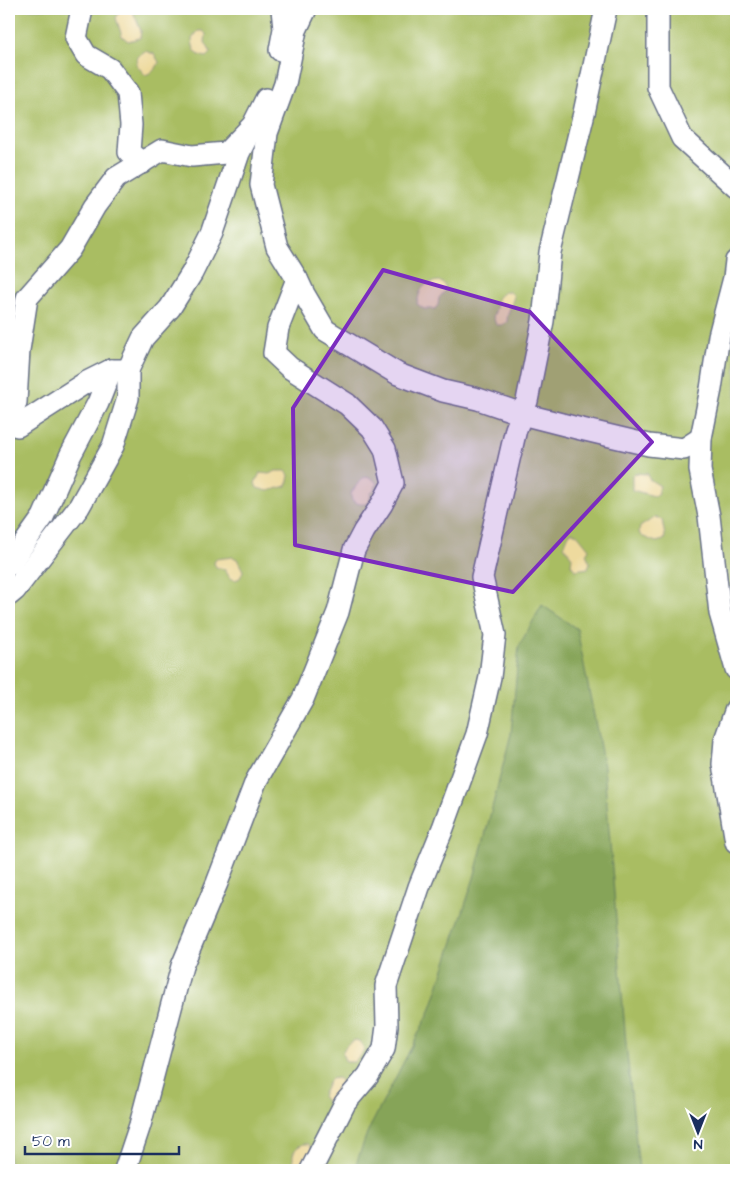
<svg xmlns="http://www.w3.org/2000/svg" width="745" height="1179" font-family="'Architects Daughter',sans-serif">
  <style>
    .green { fill: #a9bd62; stroke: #627660 }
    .forest { fill: #86a458; stroke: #506a5b }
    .sand { fill: #eeda9e; stroke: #84847e }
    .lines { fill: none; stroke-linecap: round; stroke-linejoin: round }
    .minor-casing { stroke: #677087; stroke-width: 24 }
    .minor { stroke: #fff; stroke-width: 21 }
    .marked { fill: #7b2cbf; fill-opacity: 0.2; stroke: #7b2cbf; stroke-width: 4; stroke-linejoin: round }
  </style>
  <rect width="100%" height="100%" fill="#fff"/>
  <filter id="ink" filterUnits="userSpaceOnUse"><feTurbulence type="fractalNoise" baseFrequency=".02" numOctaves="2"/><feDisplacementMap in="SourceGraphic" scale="10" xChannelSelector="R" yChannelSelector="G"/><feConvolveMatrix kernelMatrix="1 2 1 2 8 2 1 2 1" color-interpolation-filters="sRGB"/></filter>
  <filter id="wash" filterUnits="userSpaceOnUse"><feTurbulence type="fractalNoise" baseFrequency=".0096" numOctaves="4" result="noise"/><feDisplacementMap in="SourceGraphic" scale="20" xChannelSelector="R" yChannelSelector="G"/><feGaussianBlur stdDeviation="1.12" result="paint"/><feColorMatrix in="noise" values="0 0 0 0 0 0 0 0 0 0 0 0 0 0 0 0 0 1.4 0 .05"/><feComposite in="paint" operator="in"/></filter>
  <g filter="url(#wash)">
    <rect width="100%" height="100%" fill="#f5e9d4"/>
    <rect class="green" x="9" y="9" width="727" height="1161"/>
    <path class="forest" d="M542 605 577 629 604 767 626 1044 639 1170H354L367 1133 430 1011 474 878 511 734 519 646Z"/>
    <g class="sand">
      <path d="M121 9H132L141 31 140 38 128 41 122 36 116 18Z"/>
      <path d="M198 31H203L206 34 205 42 211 53 207 57C195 56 193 49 192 39Z"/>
      <path d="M145 51 154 54 159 62C156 70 153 72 145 75L136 64 138 56Z"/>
      <path d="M439 281 444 284 446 290 439 298 438 305 435 309H424L417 304C420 289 422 283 439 281Z"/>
      <path d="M505 292H510L514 296C512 305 507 312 507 322L502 325H496L493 316C500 305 491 299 505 292Z"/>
      <path d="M276 471H286L289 475 287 486 268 491 257 488 255 483 260 473 269 474Z"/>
      <path d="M634 473 648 474 649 479 660 486 657 494 654 496 632 490V476Z"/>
      <path d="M369 477 374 480 377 484 374 490 371 493 369 502C362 506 358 504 352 500L351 493 362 478Z"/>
      <path d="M655 517 662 520 665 536 664 540 656 542 641 536 639 532 640 527Z"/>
      <path d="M572 532 577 534 589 549 586 554 590 563 588 568 575 570 571 565 572 557 564 546 569 534Z"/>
      <path d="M233 557 237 559 243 571 240 578 235 580 230 578 225 570 216 567 214 563 216 559Z"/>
      <path d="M356 1040 361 1042 364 1051 354 1062H346L342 1054C345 1046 348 1042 356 1040Z"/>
      <path d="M338 1078C350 1086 340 1095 333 1103H327L322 1096 330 1079Z"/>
      <path d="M304 1144H309L313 1149 307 1165 300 1168C289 1161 291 1148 304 1144Z"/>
    </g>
  </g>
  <g filter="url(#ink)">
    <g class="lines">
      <defs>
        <g id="minor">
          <path d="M82 9 76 38 86 55 110 69 128 93 131 125 129 152 142 163"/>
          <path d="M658 9V87L682 138 736 187"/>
          <path d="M280 50 284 29 282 9"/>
          <path d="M736 261 734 278 719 336 711 389 701 438 700 470 709 516 720 613 736 669"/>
          <path d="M297 279 304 294 325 330 398 374 443 391 478 399 522 414 577 428 649 445 684 449 701 438"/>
          <path d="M128 370 143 338 170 308 192 273 212 233 239 153 246 139"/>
          <path d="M9 424 16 402 19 350 27 298 70 249 95 206 116 178 162 150 192 156 226 153 253 125 266 99"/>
          <path d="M9 424 18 426 85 383 111 370H128V398L113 446 79 507 15 590 9 595"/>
          <path d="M9 565 43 517 70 456 98 403 111 370"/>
          <path d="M736 709 725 740 723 764 736 842"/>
          <path d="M125 1170 140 1125 182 966 217 883 256 781 303 699 338 612 354 550 364 531 382 504 393 483 385 449 372 428 347 404 290 368 274 353 278 328 297 279 277 247 261 185 267 133 285 84 296 30 306 9"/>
          <path d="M311 1170 345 1103 368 1076 384 1049 387 1026 386 986 419 887 443 828 477 734 490 677 495 635 482 577 516 429 527 401 543 321 550 252 584 113 606 9"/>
        </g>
      </defs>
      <use href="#minor" class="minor-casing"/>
      <use href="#minor" class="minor"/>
    </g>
  </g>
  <path class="marked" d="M383 270 530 312 652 442 513 592 295 545 293 408Z"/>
  <rect width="745" height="1179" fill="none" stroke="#fff" stroke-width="30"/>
  <g transform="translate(698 1132) rotate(180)" stroke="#ffffff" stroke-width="4" paint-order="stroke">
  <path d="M0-4L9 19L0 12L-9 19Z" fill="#1b2f5e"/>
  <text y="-8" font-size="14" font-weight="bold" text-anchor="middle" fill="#1b2f5e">N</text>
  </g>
  <path d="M25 1146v8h154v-8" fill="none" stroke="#1b2f5e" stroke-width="2.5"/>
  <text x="32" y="1146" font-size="15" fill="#1b2f5e" stroke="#ffffff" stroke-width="4" paint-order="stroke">50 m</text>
</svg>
